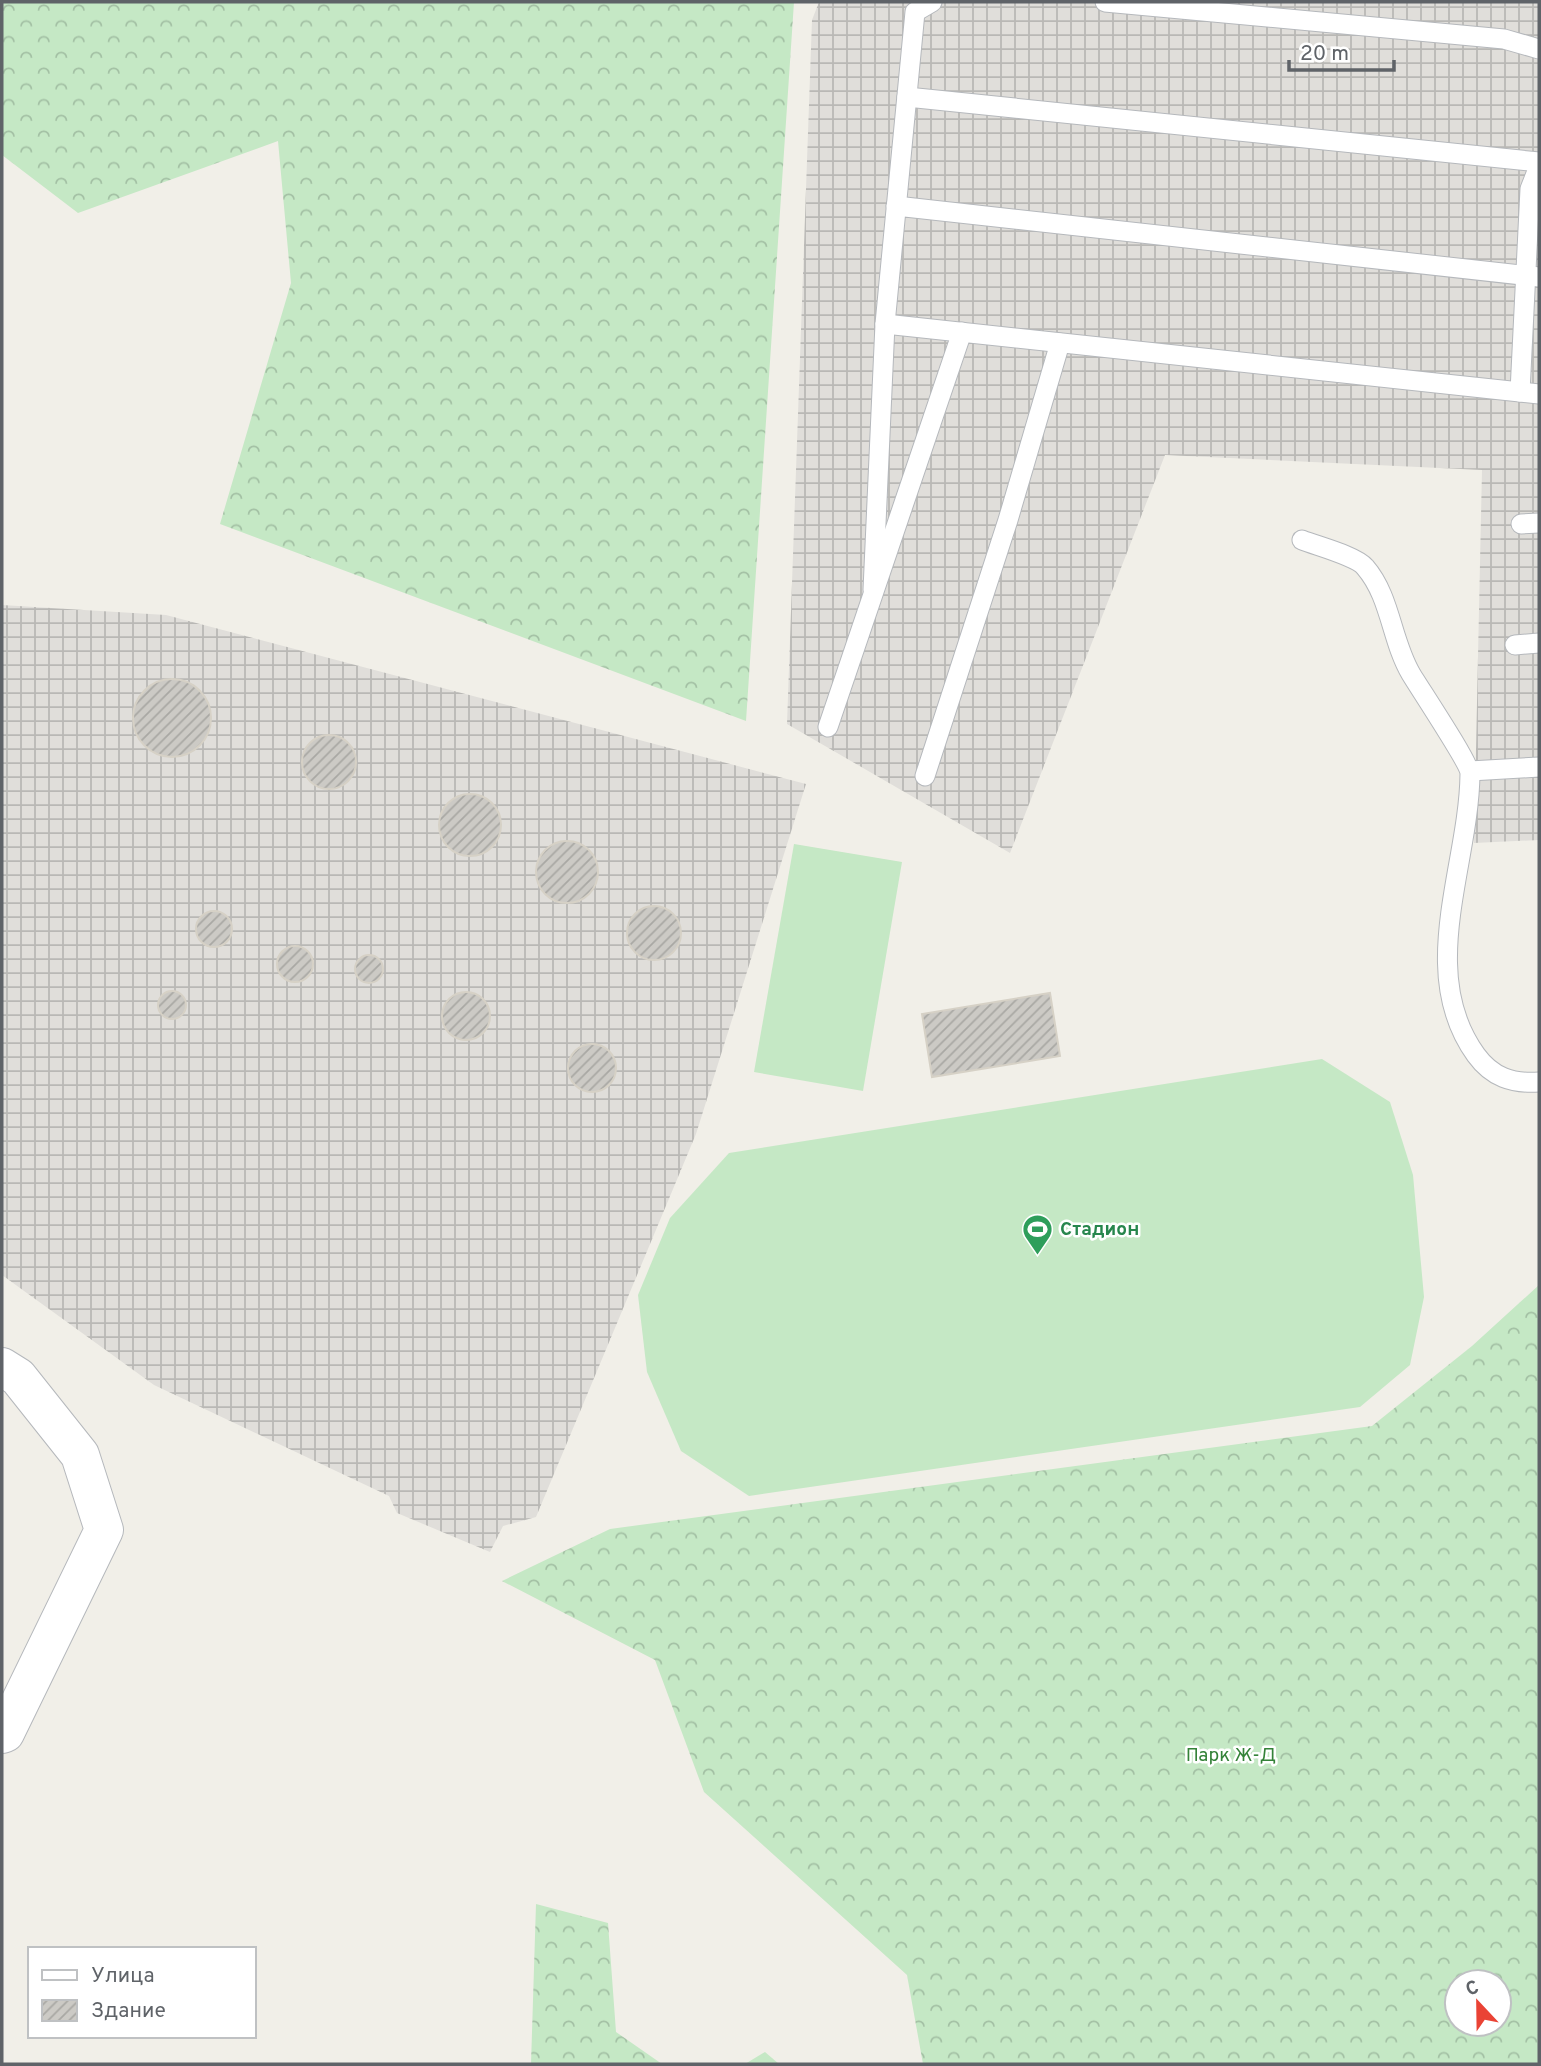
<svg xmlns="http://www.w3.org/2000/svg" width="1541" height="2066" font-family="Overpass,sans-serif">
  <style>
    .industrial { fill: url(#industrial-grid) }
    .grass { fill: #c5e8c5 }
    .forest { fill: url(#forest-crowns); fill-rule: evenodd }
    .building { fill: url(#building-hatch); stroke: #d6d1c6; stroke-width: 2 }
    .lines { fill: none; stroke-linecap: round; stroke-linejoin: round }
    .service-casing { stroke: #b5b8bc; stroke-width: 21 }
    .minor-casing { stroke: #b5b8bc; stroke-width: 40 }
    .service { stroke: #fff; stroke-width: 19 }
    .minor { stroke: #fff; stroke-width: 38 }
    .labels { text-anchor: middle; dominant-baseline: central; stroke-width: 5; stroke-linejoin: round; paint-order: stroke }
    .leisure-label { font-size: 19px; font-weight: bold; fill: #27864d; stroke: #fff; text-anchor: start }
    .park-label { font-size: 19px; fill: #348238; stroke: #fff }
  </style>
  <defs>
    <pattern id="industrial-grid" width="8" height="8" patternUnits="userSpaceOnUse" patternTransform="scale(1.75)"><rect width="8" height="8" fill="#e0deda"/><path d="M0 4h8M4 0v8" fill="none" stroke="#b9b8b5"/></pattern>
    <pattern id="forest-crowns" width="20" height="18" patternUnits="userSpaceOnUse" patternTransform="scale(1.75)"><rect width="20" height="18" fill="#c5e8c5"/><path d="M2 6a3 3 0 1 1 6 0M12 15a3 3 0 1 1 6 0" fill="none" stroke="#a3c0a4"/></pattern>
    <pattern id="building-hatch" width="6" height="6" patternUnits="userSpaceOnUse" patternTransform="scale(1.75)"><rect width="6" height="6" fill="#cccac5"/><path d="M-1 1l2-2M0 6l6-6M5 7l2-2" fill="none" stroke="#a9a8a4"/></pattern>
  </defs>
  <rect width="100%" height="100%" fill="#f1efe8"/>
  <g class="industrial">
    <path d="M819 2H1539V840L1474 843 1482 470 1165 455 1010 853 787 724 812 20Z"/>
    <path d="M2 605 166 615 806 784 696 1134 536 1517 503 1526 490 1552 397 1513 389 1496 154 1385 2 1275Z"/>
  </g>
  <g class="grass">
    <path d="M794 844 902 862 863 1091 754 1072Z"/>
    <path d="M1322 1059 1390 1102 1413 1175 1424 1297 1410 1365 1360 1407 749 1496 681 1451 647 1372 638 1295 670 1218 729 1153Z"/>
  </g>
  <g class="forest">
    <path d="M2 2H794L746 721 220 524 291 283 278 141 78 213 2 155Z"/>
    <path d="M1539 1285V2064H923L907 1975 704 1792 655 1660 502 1581 610 1529 1372 1426 1472 1346ZM1457 1982H1499V2024H1457Z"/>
    <path d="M536 1904 608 1923 616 2032 662 2064H531Z"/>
    <path d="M765 2052 779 2064H745Z"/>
  </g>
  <g class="building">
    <circle cx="172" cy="718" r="39"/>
    <circle cx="329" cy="762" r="27"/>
    <circle cx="470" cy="825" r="31"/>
    <circle cx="567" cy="872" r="31"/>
    <circle cx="654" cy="933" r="27"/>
    <circle cx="214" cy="929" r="18"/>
    <circle cx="295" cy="964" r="18"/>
    <circle cx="369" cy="969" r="14"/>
    <circle cx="172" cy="1005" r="14"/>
    <circle cx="466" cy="1016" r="24"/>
    <path d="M1050 993 1060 1056 932 1077 922 1014Z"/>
    <circle cx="592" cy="1068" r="24"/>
  </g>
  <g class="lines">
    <defs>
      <g id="service">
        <path d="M1105 2 1504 39 1539 49"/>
        <path d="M907 97 1539 162"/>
        <path d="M896 206 1539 277"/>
        <path d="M885 324 1539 394"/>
        <path d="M1520 392 1530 189 1539 166"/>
        <path d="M1521 524 1539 523"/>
        <path d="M1302 540C1317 546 1356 556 1365 567 1391 597 1391 640 1411 674 1420 689 1470 764 1470 774 1469 866 1416 972 1476 1055 1492 1077 1512 1084 1539 1082"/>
        <path d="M873 590 885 324 915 12 932 2"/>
        <path d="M1515 645 1539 643"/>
        <path d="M828 727 962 332"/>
        <path d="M1470 771 1539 767"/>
        <path d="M925 776 1008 520 1060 343"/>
      </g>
      <path id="minor" d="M2 1367 18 1377 80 1455 104 1530 5 1733 2 1734"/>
    </defs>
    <use href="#service" class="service-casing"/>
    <use href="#minor" class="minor-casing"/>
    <use href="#service" class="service"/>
    <use href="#minor" class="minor"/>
  </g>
  <defs>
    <symbol id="stadium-pin" viewBox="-11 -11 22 30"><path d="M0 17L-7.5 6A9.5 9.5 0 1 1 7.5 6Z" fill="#2e9e5b" stroke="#fff"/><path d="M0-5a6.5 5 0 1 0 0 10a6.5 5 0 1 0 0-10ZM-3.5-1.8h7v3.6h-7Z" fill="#fff"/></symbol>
  </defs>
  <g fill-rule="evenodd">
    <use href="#stadium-pin" x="1020" y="1212" width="35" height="47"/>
  </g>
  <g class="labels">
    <g class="leisure-label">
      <text x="1060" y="1230">Стадион</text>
    </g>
    <g class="park-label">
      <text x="1231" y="1756">Парк Ж-Д</text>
    </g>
  </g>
  <rect width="1541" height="2066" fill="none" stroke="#5f6368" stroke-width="7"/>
  <rect x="28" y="1947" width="228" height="91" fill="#ffffff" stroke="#bfc1c3" stroke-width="2"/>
  <rect x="42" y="1970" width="35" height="10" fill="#ffffff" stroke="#bfc1c3" stroke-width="2"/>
  <text x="91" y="1982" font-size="21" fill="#5f6368">Улица</text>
  <rect x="42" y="2000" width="35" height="21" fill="url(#building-hatch)" stroke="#bfc1c3" stroke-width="2"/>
  <text x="91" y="2017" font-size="21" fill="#5f6368">Здание</text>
  <g transform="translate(1478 2003) rotate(338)"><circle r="33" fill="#ffffff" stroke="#bfc1c3" stroke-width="2"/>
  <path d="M0-5L12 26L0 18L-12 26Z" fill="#ea4335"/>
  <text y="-10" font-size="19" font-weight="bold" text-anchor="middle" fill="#5f6368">С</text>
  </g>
  <path d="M1289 60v10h105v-10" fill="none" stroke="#5f6368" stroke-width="3.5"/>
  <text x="1300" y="60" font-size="21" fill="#5f6368" stroke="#ffffff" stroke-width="5" paint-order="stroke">20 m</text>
</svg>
